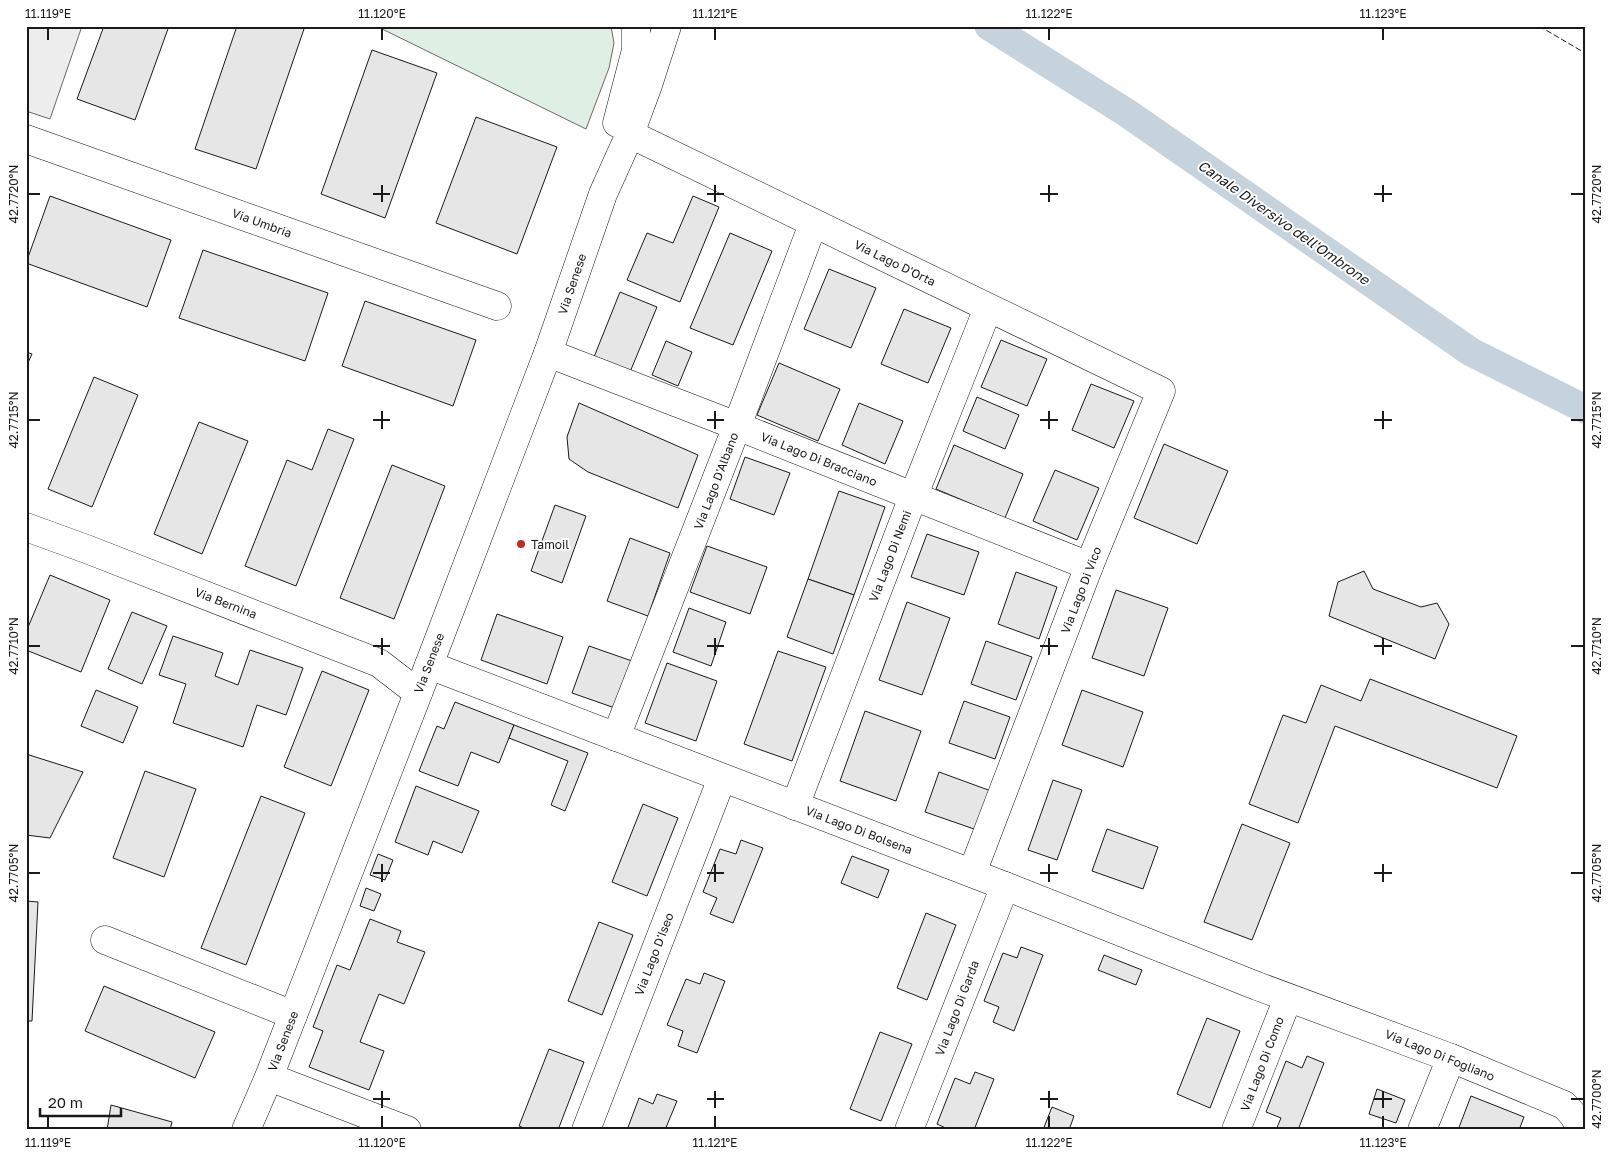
<svg xmlns="http://www.w3.org/2000/svg" width="1611" height="1156" font-family="'Golos Text',sans-serif">
  <style>
    .green { fill: #e0efe3; stroke: #6a6a6a }
    .parking { fill: #ededed; stroke: #6a6a6a }
    .lines { fill: none; stroke-linecap: round; stroke-linejoin: round }
    .canal { stroke: #c6d2dc; stroke-width: 29 }
    .building { fill: #e6e6e6; stroke: #1a1a1a }
    .minor-casing { stroke: #1a1a1a; stroke-width: 29 }
    .major-casing { stroke: #1a1a1a; stroke-width: 29 }
    .minor { stroke: #fff; stroke-width: 28 }
    .major { stroke: #fff; stroke-width: 28 }
    .fence { stroke: #1a1a1a; stroke-width: 1; stroke-dasharray: 6 2.5; stroke-linecap: butt }
    .ticks { fill: none; stroke: #1a1a1a; stroke-width: 2 }
    .poi-dot { fill: #c62828; stroke: #fff; stroke-width: 2 }
    .labels { text-anchor: middle; dominant-baseline: central; stroke-width: 4; stroke-linejoin: round; paint-order: stroke }
    .street-label { font-size: 12px; fill: #1a1a1a; stroke: #fff }
    .poi-label { font-size: 12px; fill: #1a1a1a; stroke: #fff; text-anchor: start }
    .water-label { font-size: 14px; font-style: italic; fill: #1a1a1a; stroke: #fff }
    .neatline { fill: none; stroke: #1a1a1a; stroke-width: 2 }
    .ticks-label { font-size: 12px; text-anchor: middle; fill: #1a1a1a }
  </style>
  <rect width="100%" height="100%" fill="#fff"/>
  <path class="green" d="M376 26H611L614 43 609 68 586 129Z"/>
  <path class="parking" d="M26 26H82L50 119 26 111Z"/>
  <g class="lines">
    <path class="canal" d="M989 26 1127 113 1471 352 1585 409"/>
  </g>
  <g class="building">
    <path d="M104 26H169L135 120 77 99Z"/>
    <path d="M237 26H305L256 169 195 149Z"/>
    <path d="M372 50 437 73 385 218 321 194Z"/>
    <path d="M476 117 557 147 517 254 436 223Z"/>
    <path d="M50 196 171 240 147 307 26 263Z"/>
    <path d="M693 196 719 207 680 302 627 280 647 233 673 243Z"/>
    <path d="M730 233 772 251 733 345 690 328Z"/>
    <path d="M203 250 328 293 305 361 179 318Z"/>
    <path d="M829 269 876 288 851 348 804 329Z"/>
    <path d="M620 292 657 307 630 372 594 357Z"/>
    <path d="M365 301 476 340 453 406 342 366Z"/>
    <path d="M904 309 951 328 928 383 881 364Z"/>
    <path d="M1001 340 1047 359 1027 406 981 387Z"/>
    <path d="M666 341 692 352 678 386 652 375Z"/>
    <path d="M26 352 32 354 26 367Z"/>
    <path d="M779 363 840 389 818 441 757 415Z"/>
    <path d="M94 377 138 395 92 507 48 489Z"/>
    <path d="M1091 384 1134 401 1114 448 1072 430Z"/>
    <path d="M977 397 1019 415 1005 449 963 431Z"/>
    <path d="M579 403 698 455 678 508 588 472 569 459 567 437Z"/>
    <path d="M859 403 903 421 885 464 842 445Z"/>
    <path d="M199 422 248 441 202 554 154 534Z"/>
    <path d="M328 429 354 439 296 586 245 566 287 460 312 470Z"/>
    <path d="M1164 444 1228 471 1197 544 1134 518Z"/>
    <path d="M954 445 1023 474 1005 518 936 489Z"/>
    <path d="M745 457 790 473 774 515 730 499Z"/>
    <path d="M392 465 445 486 394 619 340 598Z"/>
    <path d="M1055 470 1099 488 1077 540 1033 521Z"/>
    <path d="M839 491 885 507 854 595 808 579Z"/>
    <path d="M555 505 586 516 562 583 531 571Z"/>
    <path d="M927 534 979 552 964 595 911 577Z"/>
    <path d="M630 538 670 553 648 616 607 601Z"/>
    <path d="M707 546 767 567 750 614 690 592Z"/>
    <path d="M1364 571 1373 589 1421 607 1437 603 1449 624 1435 659 1329 616 1338 582Z"/>
    <path d="M1016 572 1057 587 1039 639 998 624Z"/>
    <path d="M50 575 110 600 81 672 26 650V632Z"/>
    <path d="M808 579 854 595 833 654 787 637Z"/>
    <path d="M1116 590 1168 608 1144 676 1092 658Z"/>
    <path d="M907 602 950 618 922 695 879 680Z"/>
    <path d="M689 608 726 622 711 666 673 652Z"/>
    <path d="M132 612 167 626 142 684 108 669Z"/>
    <path d="M497 614 563 637 547 684 481 660Z"/>
    <path d="M173 636 223 653 215 676 238 685 250 650 303 668 286 715 257 705 243 747 173 723 186 684 159 675Z"/>
    <path d="M986 641 1032 657 1016 700 971 684Z"/>
    <path d="M589 646 632 661 615 708 572 693Z"/>
    <path d="M778 651 826 667 792 761 744 744Z"/>
    <path d="M667 663 717 681 696 741 645 723Z"/>
    <path d="M322 671 369 690 331 786 284 767Z"/>
    <path d="M1370 679 1517 736 1497 788 1335 726 1298 823 1249 804 1283 715 1306 723 1321 685 1361 701Z"/>
    <path d="M96 690 138 707 123 743 81 726Z"/>
    <path d="M1082 690 1143 712 1123 767 1062 745Z"/>
    <path d="M964 701 1010 717 995 759 949 743Z"/>
    <path d="M455 702 514 725 499 763 471 752 458 786 419 771 437 726 444 729Z"/>
    <path d="M865 711 921 731 896 801 840 781Z"/>
    <path d="M514 725 588 753 565 811 551 805 568 761 509 738Z"/>
    <path d="M26 754 83 772 50 838 26 835Z"/>
    <path d="M145 771 196 789 164 877 113 858Z"/>
    <path d="M939 772 991 791 977 830 925 812Z"/>
    <path d="M1053 780 1082 790 1057 860 1028 850Z"/>
    <path d="M416 786 479 811 462 853 433 841 428 855 395 842Z"/>
    <path d="M261 796 305 813 246 965 201 948Z"/>
    <path d="M643 804 678 818 647 896 612 882Z"/>
    <path d="M1242 824 1290 843 1252 940 1204 922Z"/>
    <path d="M1107 829 1158 847 1143 889 1092 871Z"/>
    <path d="M741 840 763 848 733 923 710 914 717 898 703 892 720 849 736 854Z"/>
    <path d="M378 854 393 860 385 880 370 875Z"/>
    <path d="M852 856 889 870 878 898 841 883Z"/>
    <path d="M366 888 381 894 374 911 360 906Z"/>
    <path d="M26 901 38 902 32 1021H26Z"/>
    <path d="M926 913 956 925 927 1000 897 988Z"/>
    <path d="M370 919 401 931 397 942 425 952 404 1004 379 994 360 1042 384 1051 369 1090 309 1067 323 1031 313 1027 337 965 350 970Z"/>
    <path d="M599 922 633 935 602 1015 568 1001Z"/>
    <path d="M1021 947 1043 955 1014 1031 993 1022 999 1007 984 1001 1003 953 1017 958Z"/>
    <path d="M1104 955 1142 970 1136 985 1098 970Z"/>
    <path d="M704 973 725 981 697 1053 678 1046 683 1031 667 1025 686 979 700 984Z"/>
    <path d="M104 986 215 1032 195 1078 85 1031Z"/>
    <path d="M1207 1018 1240 1031 1210 1108 1177 1094Z"/>
    <path d="M880 1032 912 1044 881 1121 850 1109Z"/>
    <path d="M549 1049 584 1062 558 1130H529L519 1126Z"/>
    <path d="M1307 1056 1324 1063 1298 1130H1276L1281 1118 1266 1112 1286 1061 1302 1068Z"/>
    <path d="M975 1072 994 1079 974 1130H950L937 1124 955 1078 970 1084Z"/>
    <path d="M1377 1089 1405 1100 1396 1123 1369 1114Z"/>
    <path d="M657 1094 677 1101 665 1130H627L639 1098 653 1104Z"/>
    <path d="M1471 1096 1524 1117 1519 1130H1458Z"/>
    <path d="M111 1105 172 1122 170 1130H107Z"/>
    <path d="M1052 1107 1074 1116 1069 1130H1043Z"/>
  </g>
  <g class="lines">
    <defs>
      <g id="minor">
        <path d="M630 134 1161 391 1089 566 972 873"/>
        <path d="M26 139 497 306"/>
        <path d="M548 353 737 426 1089 566"/>
        <path d="M26 527 89 550 379 663 418 693"/>
        <path d="M429 665 1005 886 1257 986 1451 1058 1564 1105C1572 1113 1578 1119 1579 1130"/>
        <path d="M616 737 737 426 813 224"/>
        <path d="M795 806 913 497 988 308"/>
        <path d="M105 940 293 1015"/>
        <path d="M269 1077 407 1130"/>
        <path d="M586 1130 722 778"/>
        <path d="M909 1130 1005 886"/>
        <path d="M1236 1130 1288 998"/>
        <path d="M1422 1130 1451 1058"/>
      </g>
      <g id="major">
        <path d="M617 123 636 50V26"/>
        <path d="M246 1130 269 1077 429 665 548 353 603 194 630 134 648 85 667 26"/>
      </g>
    </defs>
    <use href="#minor" class="minor-casing"/>
    <use href="#major" class="major-casing"/>
    <use href="#minor" class="minor"/>
    <use href="#major" class="major"/>
    <path class="fence" d="M1539 26 1585 53"/>
  </g>
  <path class="ticks" d="M48 28V40M382 28V40M715 28V40M1049 28V40M1383 28V40M382 185V202M715 185V202M1049 185V202M1383 185V202M28 194H40M373 194H390M707 194H724M1040 194H1058M1374 194H1392M1571 194H1584M382 411V429M715 411V429M1049 411V429M1383 411V429M28 420H40M373 420H390M707 420H724M1040 420H1058M1374 420H1392M1571 420H1584M382 638V655M715 638V655M1049 638V655M1383 638V655M28 646H40M373 646H390M707 646H724M1040 646H1058M1374 646H1392M1571 646H1584M382 864V882M715 864V882M1049 864V882M1383 864V882M28 873H40M373 873H390M707 873H724M1040 873H1058M1374 873H1392M1571 873H1584M382 1091V1108M715 1091V1108M1049 1091V1108M1383 1091V1108M373 1099H390M707 1099H724M1040 1099H1058M1374 1099H1392M1571 1099H1584M48 1116V1128M382 1116V1128M715 1116V1128M1049 1116V1128M1383 1116V1128"/>
  <circle class="poi-dot" cx="521" cy="544" r="5"/>
  <g class="labels">
    <g class="street-label">
      <text transform="translate(262 223) rotate(20)">Via Umbria</text>
      <text transform="translate(895 263) rotate(26)">Via Lago D'Orta</text>
      <text transform="translate(572 284) rotate(-71)">Via Senese</text>
      <text transform="translate(819 459) rotate(22)">Via Lago Di Bracciano</text>
      <text transform="translate(716 481) rotate(-69)">Via Lago D'Albano</text>
      <text transform="translate(890 556) rotate(-69)">Via Lago Di Nemi</text>
      <text transform="translate(1081 590) rotate(-69)">Via Lago Di Vico</text>
      <text transform="translate(226 603) rotate(21)">Via Bernina</text>
      <text transform="translate(429 663) rotate(-69)">Via Senese</text>
      <text transform="translate(859 830) rotate(21)">Via Lago Di Bolsena</text>
      <text transform="translate(654 954) rotate(-69)">Via Lago D'Iseo</text>
      <text transform="translate(957 1008) rotate(-69)">Via Lago Di Garda</text>
      <text transform="translate(283 1041) rotate(-69)">Via Senese</text>
      <text transform="translate(1440 1055) rotate(22)">Via Lago Di Fogliano</text>
      <text transform="translate(1262 1064) rotate(-69)">Via Lago Di Como</text>
    </g>
    <g class="poi-label">
      <text x="531" y="544">Tamoil</text>
    </g>
    <g class="water-label">
      <text transform="translate(1284 222) rotate(35)">Canale Diversivo dell'Ombrone</text>
    </g>
  </g>
  <rect width="1611" height="1156" fill="none" stroke="#ffffff" stroke-width="55"/>
  <path d="M40 1108v8h81v-8" fill="none" stroke="#1a1a1a" stroke-width="2.5"/>
  <text x="48" y="1108" font-size="15" fill="#1a1a1a" stroke="#ffffff" stroke-width="4" paint-order="stroke">20 m</text>
  <rect x="28" y="28" width="1556" height="1100" class="neatline"/>
  <g class="ticks-label">
    <text x="48" y="18">11.119°E</text>
    <text x="382" y="18">11.120°E</text>
    <text x="715" y="18">11.121°E</text>
    <text x="1049" y="18">11.122°E</text>
    <text x="1383" y="18">11.123°E</text>
    <text transform="translate(14 194) rotate(-90)" y="4">42.7720°N</text>
    <text transform="translate(1597 194) rotate(-90)" y="4">42.7720°N</text>
    <text transform="translate(14 420) rotate(-90)" y="4">42.7715°N</text>
    <text transform="translate(1597 420) rotate(-90)" y="4">42.7715°N</text>
    <text transform="translate(14 646) rotate(-90)" y="4">42.7710°N</text>
    <text transform="translate(1597 646) rotate(-90)" y="4">42.7710°N</text>
    <text transform="translate(14 873) rotate(-90)" y="4">42.7705°N</text>
    <text transform="translate(1597 873) rotate(-90)" y="4">42.7705°N</text>
    <text transform="translate(1597 1099) rotate(-90)" y="4">42.7700°N</text>
    <text x="48" y="1147">11.119°E</text>
    <text x="382" y="1147">11.120°E</text>
    <text x="715" y="1147">11.121°E</text>
    <text x="1049" y="1147">11.122°E</text>
    <text x="1383" y="1147">11.123°E</text>
  </g>
</svg>
